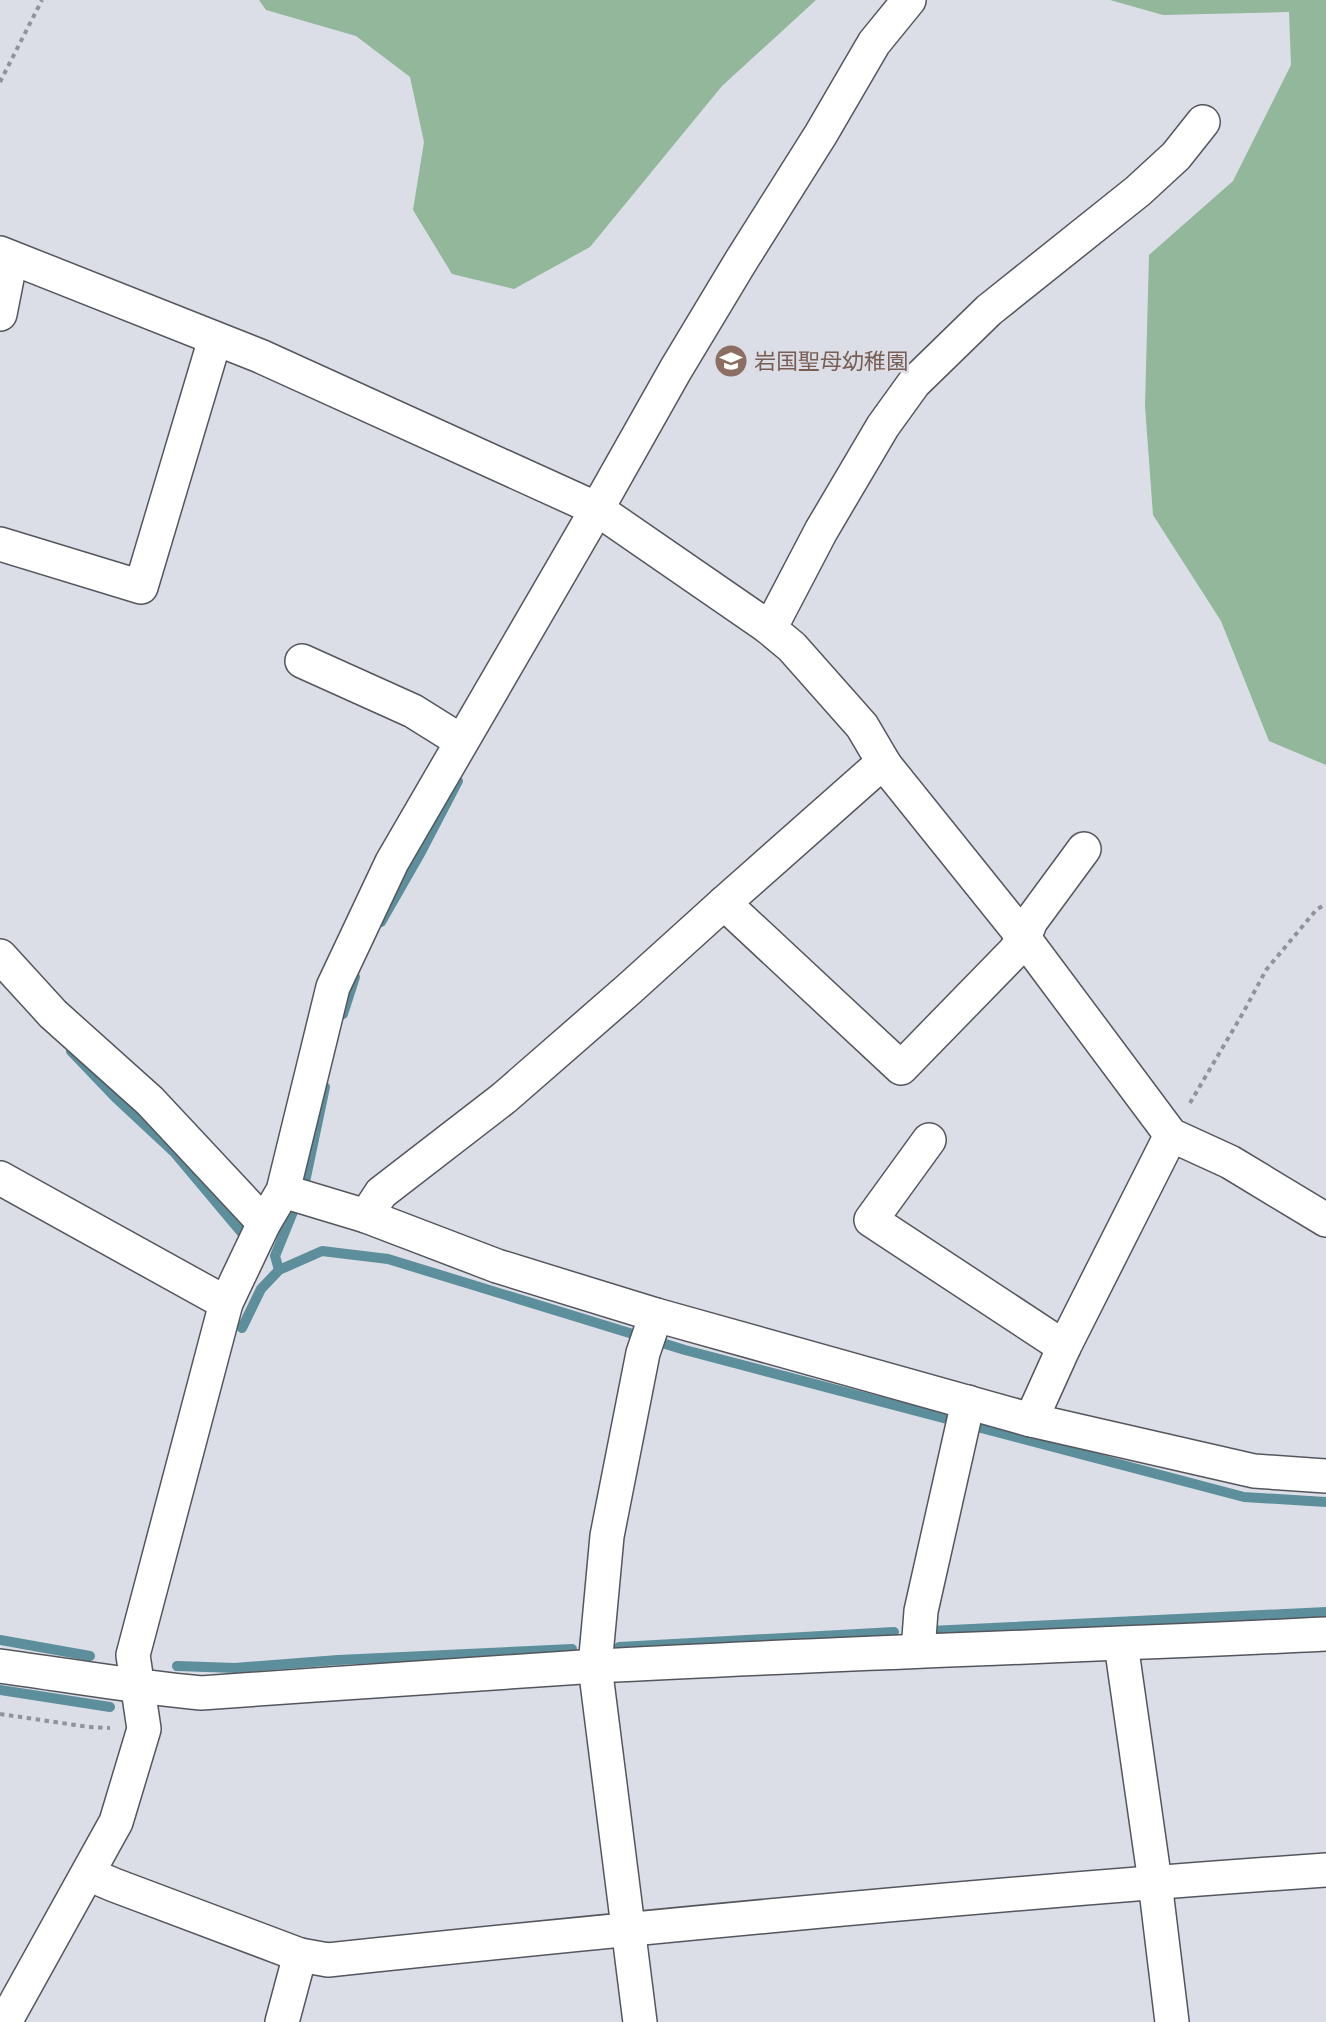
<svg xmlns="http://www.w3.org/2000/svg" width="1326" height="2022" font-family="'PT Sans Narrow','Noto Sans JP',sans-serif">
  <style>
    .forest { fill: #92b79a }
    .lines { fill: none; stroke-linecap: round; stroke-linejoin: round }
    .stream { stroke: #5c8f9b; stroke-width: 10 }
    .minor-casing { stroke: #54565d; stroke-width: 36 }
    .path { stroke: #92939a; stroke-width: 4; stroke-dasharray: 4.5 4.5; stroke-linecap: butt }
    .minor { stroke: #fff; stroke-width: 33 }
    .labels { text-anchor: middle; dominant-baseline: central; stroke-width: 5; stroke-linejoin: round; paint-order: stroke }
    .education-label { font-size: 22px; fill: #785e54; stroke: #dcdee7; text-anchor: start }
  </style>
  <rect width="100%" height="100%" fill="#dcdee7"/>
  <g class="forest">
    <path d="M259 0H816L722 86 590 247 514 289 452 274 413 210 424 142 410 77 356 36 266 10Z"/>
    <path d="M1110 0H1326V765L1269 741 1221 621 1153 515 1145 406 1149 255 1233 181 1291 65 1289 12 1163 15Z"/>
  </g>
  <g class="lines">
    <g class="stream">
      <path d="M381 922 421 852 458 781"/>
      <path d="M343 1014 355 977"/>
      <path d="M71 1051 115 1097 174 1152 242 1233"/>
      <path d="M279 1270 275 1256 305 1182 325 1087"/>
      <path d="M242 1328 261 1289 279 1270 322 1251 388 1259 685 1350 1244 1497 1326 1502"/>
      <path d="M930 1631 1326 1612"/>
      <path d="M0 1640 90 1656"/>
      <path d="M619 1647 894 1632"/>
      <path d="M177 1666 235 1668 338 1660 572 1649"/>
      <path d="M0 1690 110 1707"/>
    </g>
    <defs>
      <g id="minor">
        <path d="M0 253 260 356 597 509 768 627 792 647 862 726 885 765 1024 938 1171 1135 1230 1162 1326 1220"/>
        <path d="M0 314 11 258"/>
        <path d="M0 544 141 587 215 339"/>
        <path d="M768 627 776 617 821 531 883 426 914 383 989 310 1138 191 1176 156 1203 122"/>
        <path d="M302 661 413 711 461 741"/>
        <path d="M724 903 901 1068 1014 952 1024 938 1031 921 1084 849"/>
        <path d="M0 956 53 1014 150 1101 264 1223"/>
        <path d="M929 1140 871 1220 1064 1347"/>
        <path d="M0 1178 226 1303"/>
        <path d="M283 1191 366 1216 497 1266 656 1315 1031 1420 1254 1471 1326 1476"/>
        <path d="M366 1216 381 1193 504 1098 629 989 724 903 872 772 885 765"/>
        <path d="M1031 1420 1064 1347 1171 1135"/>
        <path d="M1121 1644 1155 1882 1172 2022"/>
        <path d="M918 1651 921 1611 968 1402"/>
        <path d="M0 1666C67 1675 134 1687 201 1693 333 1684 465 1674 597 1666 840 1653 1083 1646 1326 1634"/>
        <path d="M88 1874 114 1885 300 1955 328 1960C660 1925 993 1893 1326 1870"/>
        <path d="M5 2022 116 1822 144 1729 133 1655 226 1303 264 1223 283 1191 333 987 392 862 597 509 676 369 741 261 821 134 874 43 909 0"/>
        <path d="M282 2022 300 1955"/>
        <path d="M640 2022 595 1666 607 1536 643 1353 656 1315"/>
      </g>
    </defs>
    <use href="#minor" class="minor-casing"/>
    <g class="path">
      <path d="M0 82 42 0"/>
      <path d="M1190 1103 1243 1013 1266 970 1317 909 1326 904"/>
      <path d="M0 1714 89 1727 110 1728"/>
    </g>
    <use href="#minor" class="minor"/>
  </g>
  <defs>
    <symbol id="school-disc" viewBox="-11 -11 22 22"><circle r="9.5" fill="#8d6e63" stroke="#dcdee7"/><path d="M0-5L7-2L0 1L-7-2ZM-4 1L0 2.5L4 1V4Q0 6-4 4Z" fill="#fff"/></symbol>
  </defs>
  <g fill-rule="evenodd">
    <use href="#school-disc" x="712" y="342" width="38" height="38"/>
  </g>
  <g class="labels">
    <g class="education-label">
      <text x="754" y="361">岩国聖母幼稚園</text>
    </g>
  </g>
</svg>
